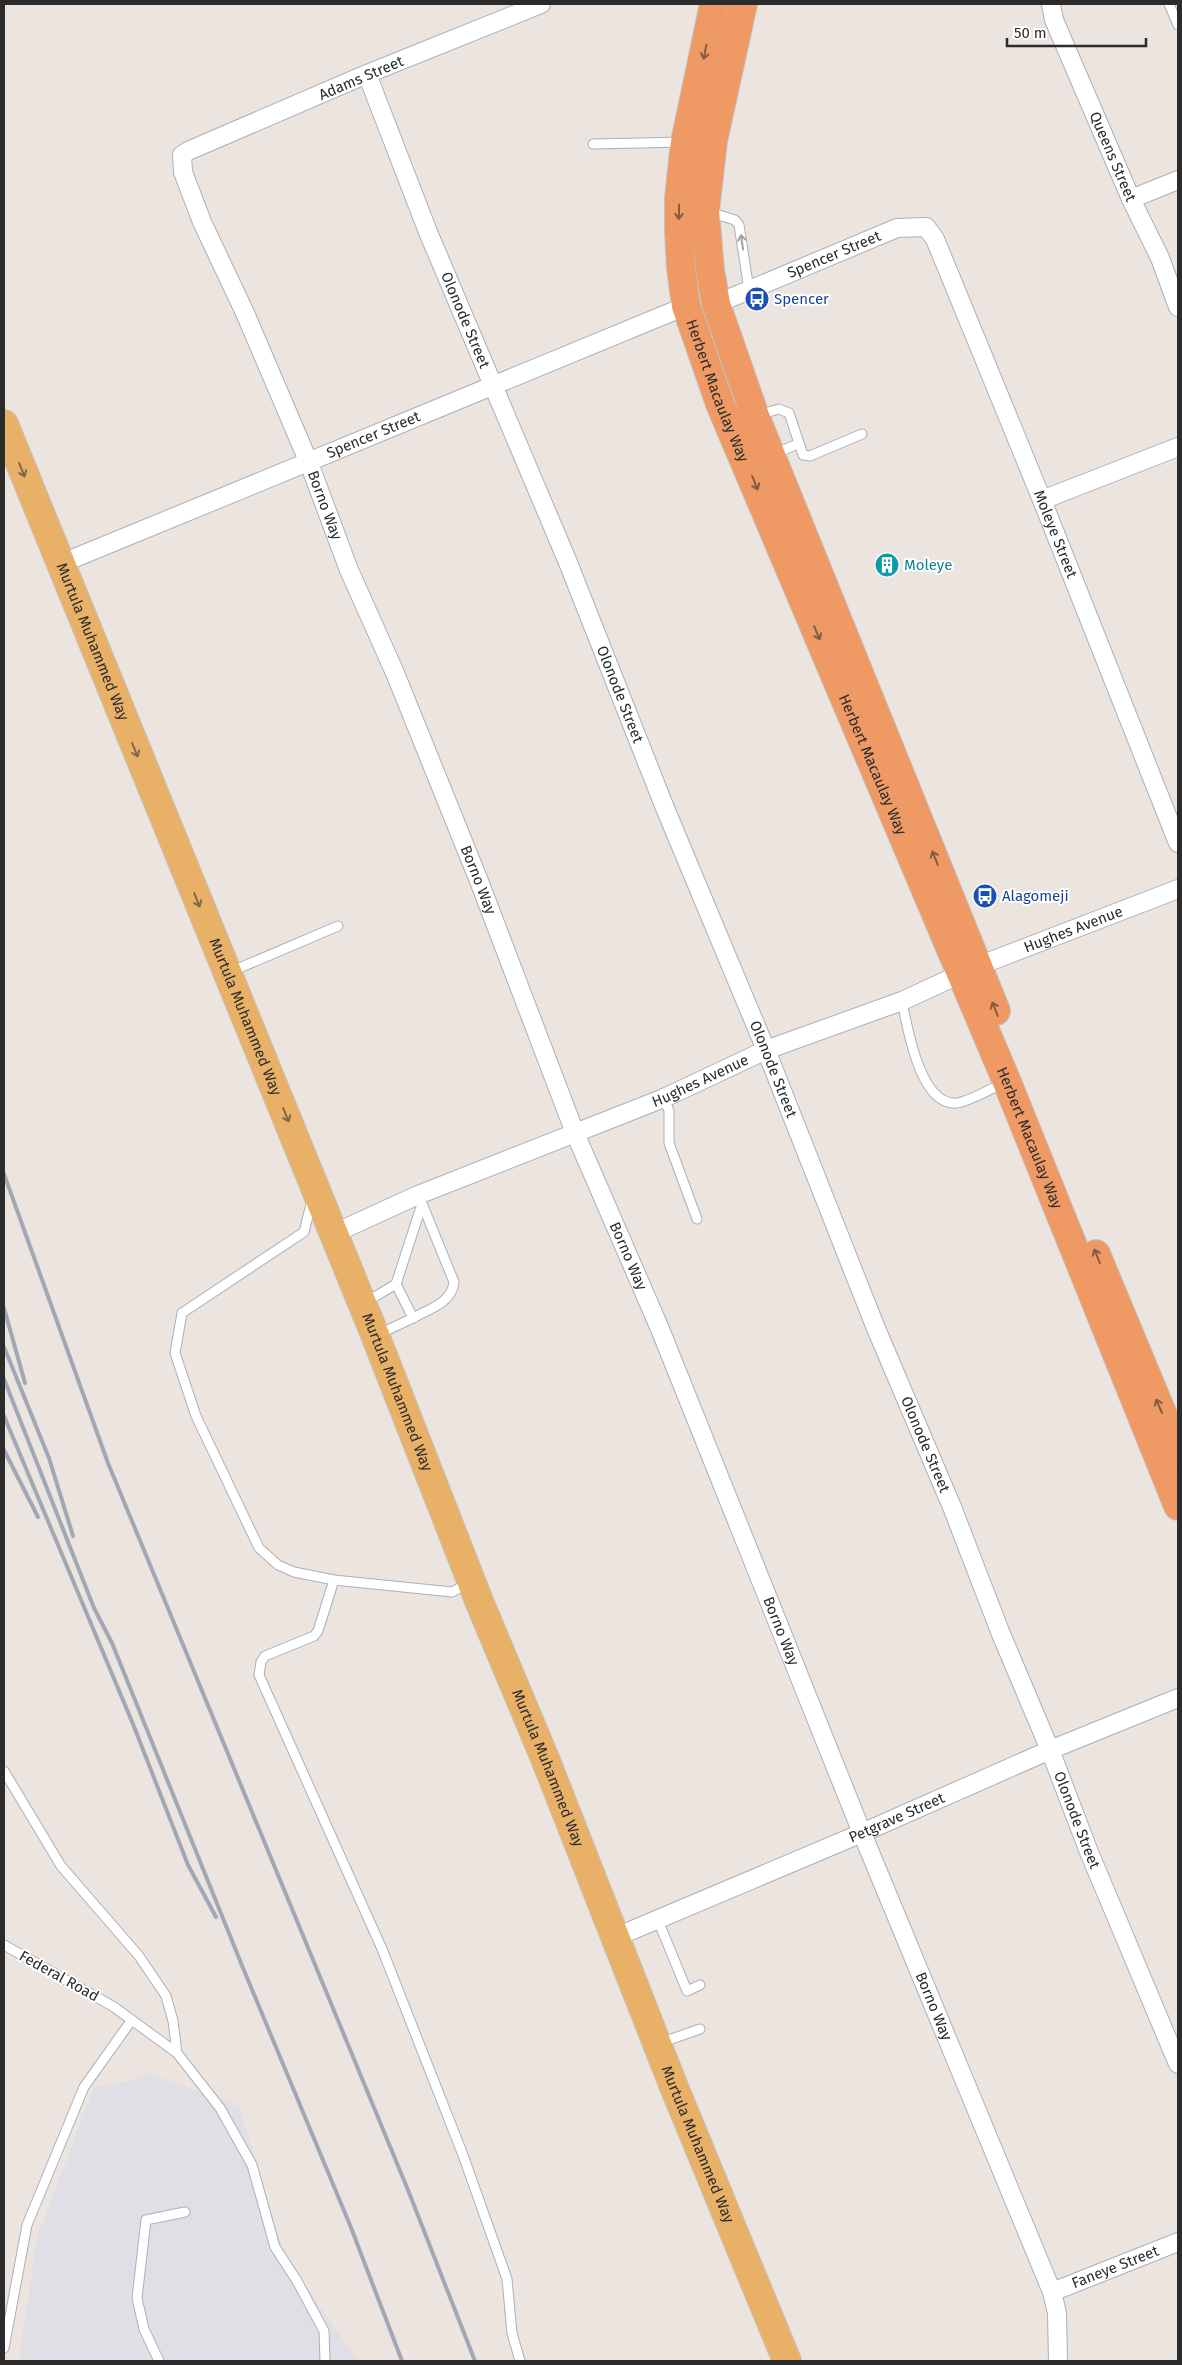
<svg xmlns="http://www.w3.org/2000/svg" width="1182" height="2365" font-family="'Fira Sans',sans-serif">
  <style>
    .industrial { fill: #dfdfe5 }
    .lines { fill: none; stroke-linecap: round; stroke-linejoin: round }
    .service-casing { stroke: #abb0b7; stroke-width: 11 }
    .minor-casing { stroke: #abb0b7; stroke-width: 20 }
    .primary-casing { stroke: #c4c4c4; stroke-width: 30 }
    .trunk-casing { stroke: #c4c4c4; stroke-width: 30 }
    .service { stroke: #fff; stroke-width: 9 }
    .minor { stroke: #fff; stroke-width: 18 }
    .primary { stroke: #e9b067; stroke-width: 28 }
    .trunk { stroke: #ef9964; stroke-width: 28 }
    .rail { stroke: #a1a8b5; stroke-width: 4 }
    .oneway { stroke: #835c45 }
    .oneway2 { stroke: #a0a0a0 }
    .oneway3 { stroke: #806746 }
    .labels { text-anchor: middle; dominant-baseline: central; stroke-width: 4; stroke-linejoin: round; paint-order: stroke }
    .street-label { font-size: 15px; fill: #2b2b2b; stroke: #fff }
    .transit-label { font-size: 15px; fill: #164399; stroke: #fff; text-anchor: start }
    .culture-label { font-size: 15px; fill: #0d838f; stroke: #fff; text-anchor: start }
  </style>
  <rect width="100%" height="100%" fill="#ece4df"/>
  <path class="industrial" d="M150 2074 239 2106 285 2256 358 2361H19L37 2237 94 2087 132 2081Z"/>
  <g class="lines">
    <defs>
      <g id="service">
        <path d="M1169 4 1178 25"/>
        <path d="M593 144 683 142"/>
        <path d="M709 212 735 220 739 225 749 290"/>
        <path d="M758 415 779 409 789 413 803 455 810 456 862 434"/>
        <path d="M774 454 798 444"/>
        <path d="M230 972 338 926"/>
        <path d="M902 1001C907 1026 920 1107 957 1103 970 1101 991 1089 1003 1083"/>
        <path d="M664 1098 669 1111V1143L697 1219"/>
        <path d="M312 1200 304 1232 182 1313 175 1353 196 1416 259 1548 278 1565 294 1572 334 1580 452 1592 469 1583"/>
        <path d="M396 1284 413 1318C429 1309 452 1303 454 1282L423 1206"/>
        <path d="M366 1302 396 1284 422 1204"/>
        <path d="M377 1335 413 1318"/>
        <path d="M334 1580 318 1631 314 1636 265 1656 261 1662 259 1675 382 1949 463 2155 507 2279 512 2333 520 2361"/>
        <path d="M4 1771 61 1866 139 1956 166 1996 173 2021 177 2053"/>
        <path d="M657 1918 687 1991 700 1985"/>
        <path d="M4 1945 114 2007 177 2053 220 2108 252 2165 275 2247 297 2281 324 2331 325 2361"/>
        <path d="M660 2043 700 2029"/>
        <path d="M4 2348 27 2225 84 2087 131 2021"/>
        <path d="M159 2361 144 2329 137 2298 146 2220 185 2212"/>
      </g>
      <g id="minor">
        <path id="s1" d="M541 4 367 74 188 151 182 155 183 172 202 222 245 313 309 463 349 570 395 673 479 881 575 1133 660 1329 862 1833 1052 2292 1057 2313 1058 2361"/>
        <path id="s2" d="M1051 4 1054 20 1131 199 1160 258 1178 307"/>
        <path id="s3" d="M367 74 428 232 567 560 665 808 766 1050 875 1326 952 1507 1001 1634 1050 1750 1089 1852 1178 2064"/>
        <path d="M1131 199 1178 180"/>
        <path id="s4" d="M716 304 897 228 926 227 935 239 1042 500 1178 843"/>
        <path d="M1042 500 1178 447"/>
        <path id="s5" d="M60 564C269 479 476 391 686 306"/>
        <path id="s6" d="M333 1234 418 1195 664 1098 766 1050 902 1001 978 966 1178 889"/>
        <path id="s7" d="M616 1937 862 1833 1050 1750 1178 1698"/>
        <path id="s8" d="M1052 2292 1178 2242"/>
      </g>
      <g id="primary">
        <path id="s9" d="M4 424 375 1335 479 1601 546 1761 674 2087 787 2361"/>
      </g>
      <g id="trunk">
        <path id="s10" d="M714 4 685 142 679 198V232L681 268 686 306 720 404 1007 1082 1178 1506"/>
        <path d="M743 4 713 141 705 211 710 270 716 304 755 416 996 1011"/>
        <path d="M1096 1254 1178 1451"/>
      </g>
    </defs>
    <use href="#service" class="service-casing"/>
    <use href="#minor" class="minor-casing"/>
    <use href="#primary" class="primary-casing"/>
    <use href="#trunk" class="trunk-casing"/>
    <use href="#service" class="service"/>
    <use href="#minor" class="minor"/>
    <use href="#primary" class="primary"/>
    <use href="#trunk" class="trunk"/>
    <g class="rail">
      <path d="M4 1174 108 1463 408 2190 475 2361"/>
      <path d="M4 1308 25 1383"/>
      <path d="M4 1347 49 1458 73 1536"/>
      <path d="M4 1379 94 1608 112 1643 243 1968 350 2225 402 2361"/>
      <path d="M4 1416 133 1724 188 1865 216 1917"/>
      <path d="M4 1450 38 1517"/>
    </g>
  </g>
  <defs><path id="oneway-shaft" d="M-6 0H5M1.5-3L5.5 0L1.5 3" fill="none" stroke-width="1.6" stroke-linecap="round" stroke-linejoin="round" transform="scale(1.25)"/></defs>
  <g class="oneway">
    <use href="#oneway-shaft" transform="translate(705 52) rotate(101)"/>
    <use href="#oneway-shaft" transform="translate(679 212) rotate(91)"/>
    <use href="#oneway-shaft" transform="translate(755 483) rotate(68)"/>
    <use href="#oneway-shaft" transform="translate(817 633) rotate(67)"/>
    <use href="#oneway-shaft" transform="translate(935 858) rotate(-112)"/>
    <use href="#oneway-shaft" transform="translate(995 1009) rotate(-112)"/>
    <use href="#oneway-shaft" transform="translate(1097 1256) rotate(-112)"/>
    <use href="#oneway-shaft" transform="translate(1159 1406) rotate(-113)"/>
  </g>
  <use class="oneway2" href="#oneway-shaft" transform="translate(742 242) rotate(-98)"/>
  <g class="oneway3">
    <use href="#oneway-shaft" transform="translate(22 470) rotate(68)"/>
    <use href="#oneway-shaft" transform="translate(135 750) rotate(68)"/>
    <use href="#oneway-shaft" transform="translate(197 900) rotate(68)"/>
    <use href="#oneway-shaft" transform="translate(286 1115) rotate(68)"/>
  </g>
  <defs>
    <symbol id="bus-disc" viewBox="-11 -11 22 22"><circle r="9.5" fill="#1a4fb4" stroke="#fff"/><path d="M-5-6H5V4H4V6H2V4H-2V6H-4V4H-5ZM-3.5-4V0h7V-4ZM-3.5 1.2v1.5H-2V1.2ZM2 1.2v1.5H3.5V1.2Z" fill="#fff"/></symbol>
    <symbol id="building-disc" viewBox="-11 -11 22 22"><circle r="9.5" fill="#0f9aa8" stroke="#fff"/><path d="M-4-6H4V6H1V3H-1V6H-4ZM-2.5-4.3h1.7v1.8h-1.7ZM.8-4.3h1.7v1.8H.8ZM-2.5-1h1.7V.8h-1.7ZM.8-1h1.7V.8H.8Z" fill="#fff"/></symbol>
  </defs>
  <g fill-rule="evenodd">
    <use href="#bus-disc" x="743" y="285" width="28" height="28"/>
    <use href="#building-disc" x="873" y="551" width="28" height="28"/>
    <use href="#bus-disc" x="971" y="882" width="28" height="28"/>
  </g>
  <g class="labels">
    <g class="street-label">
      <text transform="translate(361 78) rotate(-23)">Adams Street</text>
      <text stroke="none"><textPath href="#s2" startOffset="165">Queens Street</textPath></text>
      <text stroke="none"><textPath href="#s4" startOffset="128">Spencer Street</textPath></text>
      <text stroke="none"><textPath href="#s3" startOffset="265">Olonode Street</textPath></text>
      <text stroke="none"><textPath href="#s10" startOffset="396">Herbert Macaulay Way</textPath></text>
      <text stroke="none"><textPath href="#s5" startOffset="339">Spencer Street</textPath></text>
      <text stroke="none"><textPath href="#s1" startOffset="769">Borno Way</textPath></text>
      <text stroke="none"><textPath href="#s4" startOffset="559">Moleye Street</textPath></text>
      <text stroke="none"><textPath href="#s9" startOffset="235">Murtula Muhammed Way</textPath></text>
      <text stroke="none"><textPath href="#s3" startOffset="670">Olonode Street</textPath></text>
      <text stroke="none"><textPath href="#s10" startOffset="801">Herbert Macaulay Way</textPath></text>
      <text stroke="none"><textPath href="#s1" startOffset="1174">Borno Way</textPath></text>
      <text stroke="none"><textPath href="#s6" startOffset="801">Hughes Avenue</textPath></text>
      <text stroke="none"><textPath href="#s9" startOffset="640">Murtula Muhammed Way</textPath></text>
      <text stroke="none"><textPath href="#s3" startOffset="1075">Olonode Street</textPath></text>
      <text stroke="none"><textPath href="#s6" startOffset="398">Hughes Avenue</textPath></text>
      <text stroke="none"><textPath href="#s10" startOffset="1206">Herbert Macaulay Way</textPath></text>
      <text stroke="none"><textPath href="#s1" startOffset="1579">Borno Way</textPath></text>
      <text stroke="none"><textPath href="#s9" startOffset="1045">Murtula Muhammed Way</textPath></text>
      <text stroke="none"><textPath href="#s3" startOffset="1480">Olonode Street</textPath></text>
      <text stroke="none"><textPath href="#s1" startOffset="1984">Borno Way</textPath></text>
      <text stroke="none"><textPath href="#s9" startOffset="1450">Murtula Muhammed Way</textPath></text>
      <text stroke="none"><textPath href="#s7" startOffset="305">Petgrave Street</textPath></text>
      <text stroke="none"><textPath href="#s3" startOffset="1885">Olonode Street</textPath></text>
      <text transform="translate(59 1976) rotate(29)">Federal Road</text>
      <text stroke="none"><textPath href="#s1" startOffset="2389">Borno Way</textPath></text>
      <text stroke="none"><textPath href="#s9" startOffset="1855">Murtula Muhammed Way</textPath></text>
      <text stroke="none"><textPath href="#s8" startOffset="68">Faneye Street</textPath></text>
    </g>
    <g class="transit-label">
      <text x="774" y="299">Spencer</text>
      <text x="1002" y="896">Alagomeji</text>
    </g>
    <g class="culture-label">
      <text x="904" y="565">Moleye</text>
    </g>
  </g>
  <rect width="1182" height="2365" fill="none" stroke="#2b2b2b" stroke-width="10"/>
  <path d="M1007 38v8h139v-8" fill="none" stroke="#2b2b2b" stroke-width="2.5"/>
  <text x="1014" y="38" font-size="15" fill="#2b2b2b" stroke="#ffffff" stroke-width="4" paint-order="stroke">50 m</text>
</svg>
